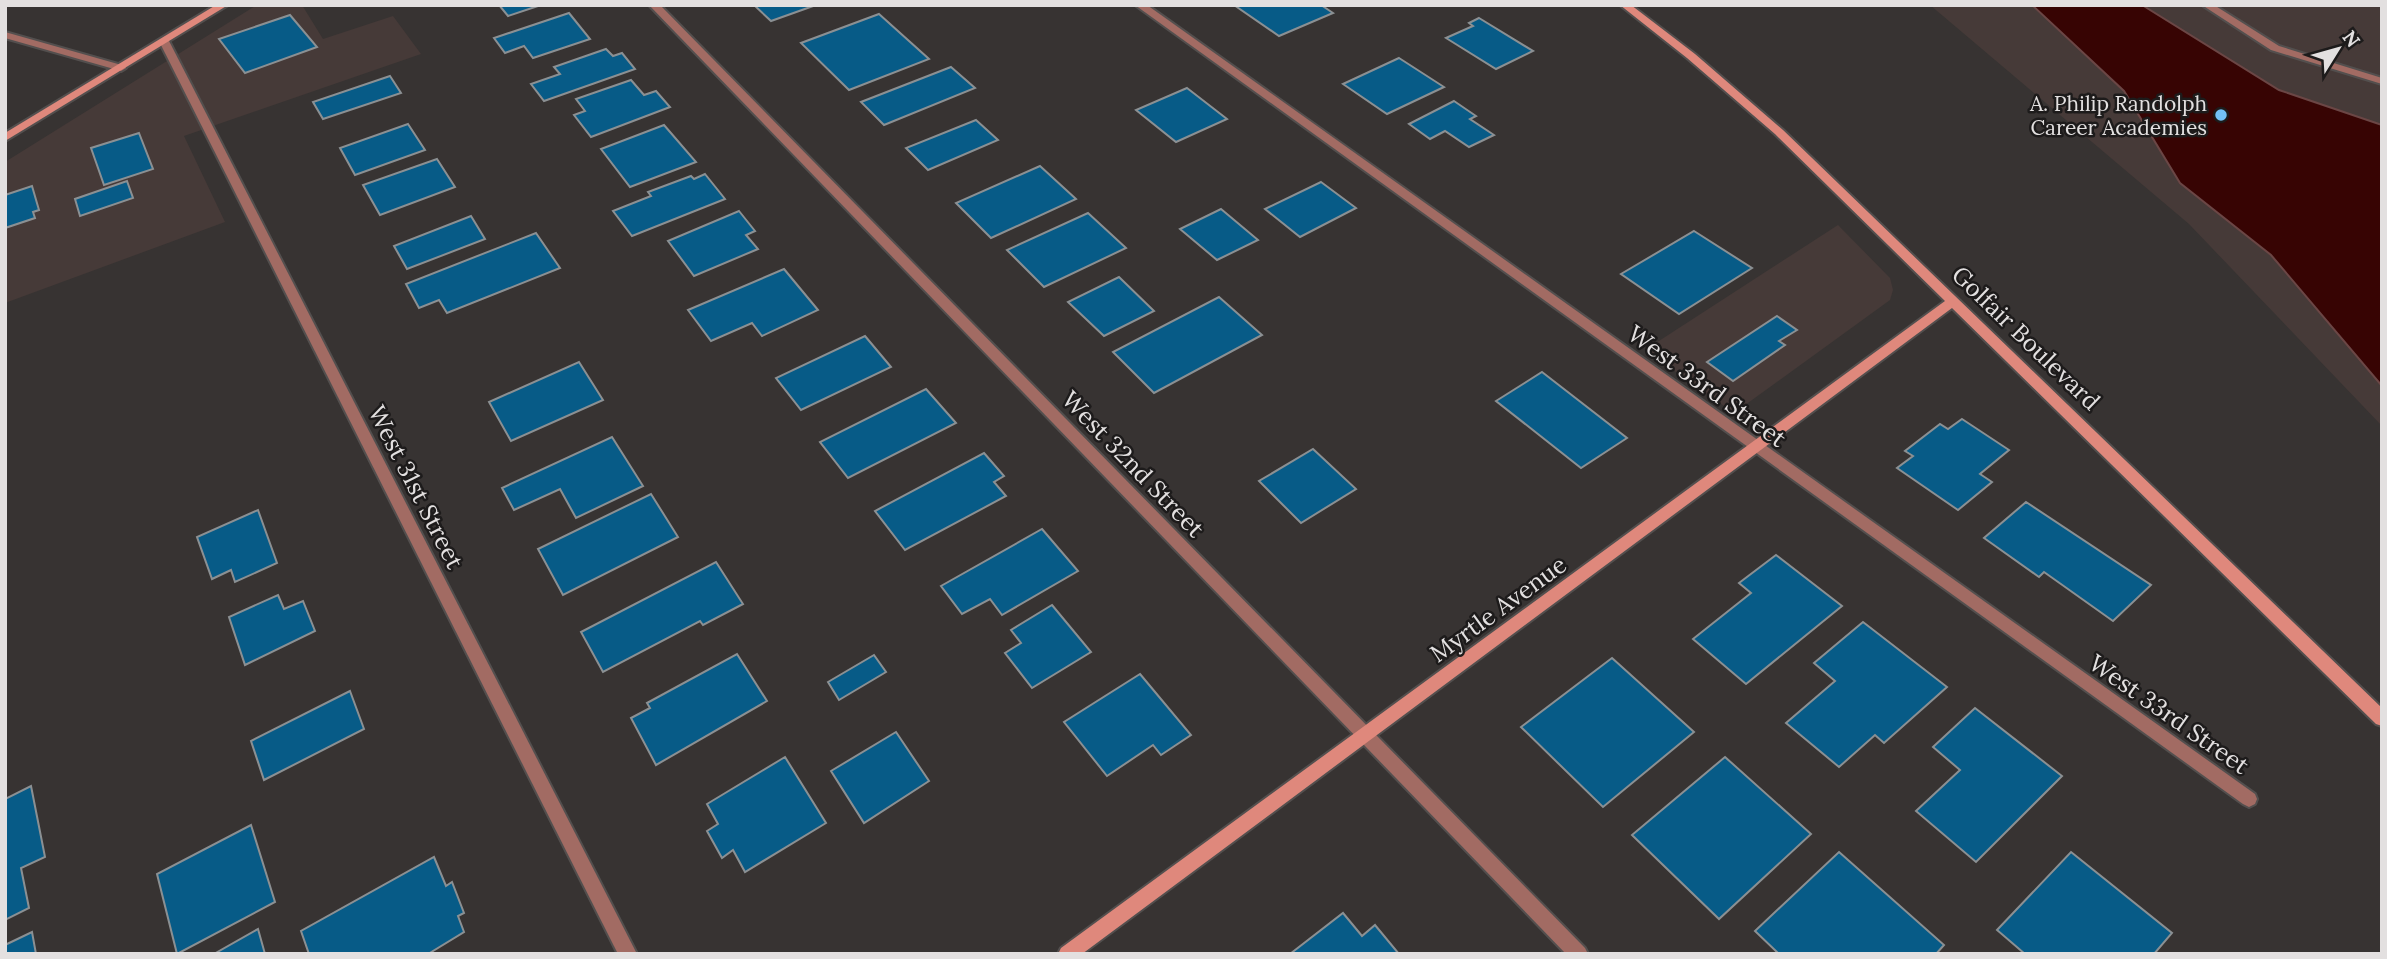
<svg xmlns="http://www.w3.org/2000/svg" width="2387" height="959" font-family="Lora,serif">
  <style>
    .built { fill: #463a38 }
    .water { fill: #370403; stroke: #6b4645; stroke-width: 2 }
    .building { fill: #075b87; stroke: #8b9093; stroke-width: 2 }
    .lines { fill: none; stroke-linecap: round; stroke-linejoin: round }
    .lane-casing { stroke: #534f4e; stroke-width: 4 }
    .street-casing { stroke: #534f4e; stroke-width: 4 }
    .secondary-casing { stroke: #534f4e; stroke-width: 4 }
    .lane { fill: #a26b63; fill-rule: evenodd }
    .street { fill: #a26b63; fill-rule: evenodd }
    .secondary { fill: #df887c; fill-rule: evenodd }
    .poi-dot { fill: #73c1f6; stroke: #1d1b1b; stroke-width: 2.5 }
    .labels { text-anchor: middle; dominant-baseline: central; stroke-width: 5; stroke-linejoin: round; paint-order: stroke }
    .far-poi-label { font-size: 21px; fill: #e3e0e0; stroke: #1d1b1b; text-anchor: end }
    .street-label { font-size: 24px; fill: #e3e0e0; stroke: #1d1b1b }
  </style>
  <rect width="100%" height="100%" fill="#373332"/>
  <g class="built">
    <path d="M257 5H302L323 39 393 16 421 54 184 136 225 222 5 303V162Z"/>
    <path d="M1930 5H2382V426L2189 224Z"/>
    <path d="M1838 225 1890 278 1893 290 1890 300 1734 413 1645 350Z"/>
  </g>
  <path class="water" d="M2032 5H2142L2279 90 2382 125V386L2271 255 2180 183 2124 91Z"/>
  <g class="building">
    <path d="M499 5H541L508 16Z"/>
    <path d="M754 5H816L771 21Z"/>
    <path d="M1234 5H1321L1333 13 1279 36Z"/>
    <path d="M569 13 590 39 533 58 524 46 505 53 494 38Z"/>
    <path d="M879 14 929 59 849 90 801 43Z"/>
    <path d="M290 15 317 47 245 73 219 39Z"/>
    <path d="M1479 18 1533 51 1496 69 1446 38 1473 26 1469 23Z"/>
    <path d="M606 49 613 56 622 53 635 69 544 101 531 84 560 74 554 67Z"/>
    <path d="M1399 58 1444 87 1387 114 1343 84Z"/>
    <path d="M951 67 975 88 884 125 861 102Z"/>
    <path d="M390 76 401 93 323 119 313 102Z"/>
    <path d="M631 80 644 95 656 91 670 107 591 137 574 115 585 111 576 99Z"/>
    <path d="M1187 88 1227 119 1176 142 1136 110Z"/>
    <path d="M1454 101 1476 116 1470 119 1494 135 1469 147 1445 131 1430 139 1409 124Z"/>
    <path d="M976 120 998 140 928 170 906 148Z"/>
    <path d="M408 124 425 150 355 175 340 148Z"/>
    <path d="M664 125 696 162 630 187 601 149Z"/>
    <path d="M139 133 153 169 104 185 91 148Z"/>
    <path d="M437 159 455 187 380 215 363 185Z"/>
    <path d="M1040 166 1076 199 991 238 956 203Z"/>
    <path d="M705 174 725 199 632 236 613 211 651 196 648 192 691 176 694 179Z"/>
    <path d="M127 181 133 198 80 216 75 199Z"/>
    <path d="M1321 182 1356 208 1300 237 1265 209Z"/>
    <path d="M32 186 39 210 33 212 35 218 5 228V195Z"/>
    <path d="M1221 209 1258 240 1217 260 1180 229Z"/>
    <path d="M739 211 755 231 746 235 758 249 694 276 668 241Z"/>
    <path d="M1088 213 1126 248 1044 287 1007 250Z"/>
    <path d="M471 216 485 239 407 269 394 246Z"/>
    <path d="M1694 231 1752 268 1679 314 1621 274Z"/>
    <path d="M536 233 560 268 447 313 439 300 419 308 406 284Z"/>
    <path d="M784 269 818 310 762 336 752 323 711 341 688 310Z"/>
    <path d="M1119 277 1154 311 1104 336 1068 302Z"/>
    <path d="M1219 297 1262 335 1154 393 1113 352Z"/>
    <path d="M1777 316 1797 330 1779 341 1785 345 1733 381 1707 362Z"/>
    <path d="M865 336 891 367 801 410 776 378Z"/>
    <path d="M579 362 603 400 511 441 489 402Z"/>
    <path d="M1542 372 1627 438 1581 468 1496 401Z"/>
    <path d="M926 389 956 423 848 478 820 442Z"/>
    <path d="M1962 419 2009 450 1980 474 1992 482 1958 510 1897 468 1913 456 1905 451 1940 424 1948 429Z"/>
    <path d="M612 437 643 486 576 518 560 489 514 510 502 488Z"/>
    <path d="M1313 449 1356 489 1301 523 1259 481Z"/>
    <path d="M984 453 1004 476 994 482 1006 496 905 550 875 511Z"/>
    <path d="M651 494 678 537 563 595 538 549Z"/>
    <path d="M2026 502 2151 585 2113 621 2044 572 2039 577 1984 538Z"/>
    <path d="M258 510 277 563 235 582 231 570 212 579 197 537Z"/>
    <path d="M1042 529 1078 571 1002 615 990 599 962 614 941 586Z"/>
    <path d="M1776 555 1842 606 1746 684 1693 639 1751 593 1739 583Z"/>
    <path d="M716 562 743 604 703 625 700 621 603 672 581 632Z"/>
    <path d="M278 595 284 609 303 601 315 631 245 665 229 617Z"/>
    <path d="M1052 605 1091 652 1032 688 1005 653 1021 643 1011 630Z"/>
    <path d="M1863 622 1947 687 1884 743 1875 735 1839 767 1786 723 1835 681 1814 663Z"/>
    <path d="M737 654 767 701 656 765 631 718 650 708 647 703Z"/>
    <path d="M874 655 886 672 839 700 828 682Z"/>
    <path d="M1612 658 1694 732 1603 807 1521 727Z"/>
    <path d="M1140 674 1191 735 1161 755 1153 745 1107 776 1064 722Z"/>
    <path d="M350 691 364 729 264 780 251 741Z"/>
    <path d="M1975 708 2062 776 1976 862 1916 811 1960 770 1933 747Z"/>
    <path d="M896 732 929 781 864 823 831 771Z"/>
    <path d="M785 757 826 823 745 872 733 850 722 858 707 831 718 824 707 804Z"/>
    <path d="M1725 757 1811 834 1719 919 1632 835Z"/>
    <path d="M31 786 45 857 21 868 29 908 5 920V799Z"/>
    <path d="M251 825 275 902 177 954 157 874Z"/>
    <path d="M1839 852 1944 945 1936 954H1779L1755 931Z"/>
    <path d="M2071 852 2172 933 2154 954H2025L1997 930Z"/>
    <path d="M434 857 446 886 452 882 464 913 458 916 464 932 428 954H309L301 931Z"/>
    <path d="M1343 913 1362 936 1375 925 1399 954H1290Z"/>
    <path d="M258 929 265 954H214Z"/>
    <path d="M32 932 36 954H5V945Z"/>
  </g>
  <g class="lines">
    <defs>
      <g id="lane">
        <path d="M2202 5H2214L2279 46 2382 78V84L2271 50Z"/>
        <path d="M5 32 125 66 126 68 121 71 5 38Z"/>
      </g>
      <g id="street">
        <path d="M649 5H660L1585 948 1588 954H1566Z"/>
        <path d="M1135 5H1147L2255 794 2257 799 2255 804 2249 807 2243 804Z"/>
        <path d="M164 38 169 41 637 954H618L159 41Z"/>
      </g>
      <g id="secondary">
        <path d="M216 5H228L5 141V133Z"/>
        <path d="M1620 5H1631L1695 54 1783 130 2382 708V726L2376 724 1952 308 1082 954H1058L1061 948 1945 301 1775 134 1687 58Z"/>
      </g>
    </defs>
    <use href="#lane" class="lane-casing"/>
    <use href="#street" class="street-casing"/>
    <use href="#secondary" class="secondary-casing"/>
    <use href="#lane" class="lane"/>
    <use href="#street" class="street"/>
    <use href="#secondary" class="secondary"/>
  </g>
  <circle class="poi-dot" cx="2221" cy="115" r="7"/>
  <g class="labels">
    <g class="far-poi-label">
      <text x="2207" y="103">A. Philip Randolph<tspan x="2207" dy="24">Career Academies</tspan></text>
    </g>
    <g class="street-label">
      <text transform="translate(2026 338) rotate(44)">Golfair Boulevard</text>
      <text transform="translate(1707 386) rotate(36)">West 33rd Street</text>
      <text transform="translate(1133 464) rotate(46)">West 32nd Street</text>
      <text transform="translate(416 487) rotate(63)">West 31st Street</text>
      <text transform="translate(1498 609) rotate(-36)">Myrtle Avenue</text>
      <text transform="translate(2169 714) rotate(35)">West 33rd Street</text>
    </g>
  </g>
  <rect width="2387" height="959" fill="none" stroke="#e3e0e0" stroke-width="14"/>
  <g transform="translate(2338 49) rotate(53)" stroke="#1d1b1b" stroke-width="5" paint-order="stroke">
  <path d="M0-5L12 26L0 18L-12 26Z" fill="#e3e0e0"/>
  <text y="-10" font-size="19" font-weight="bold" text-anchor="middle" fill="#e3e0e0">N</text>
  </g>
</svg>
